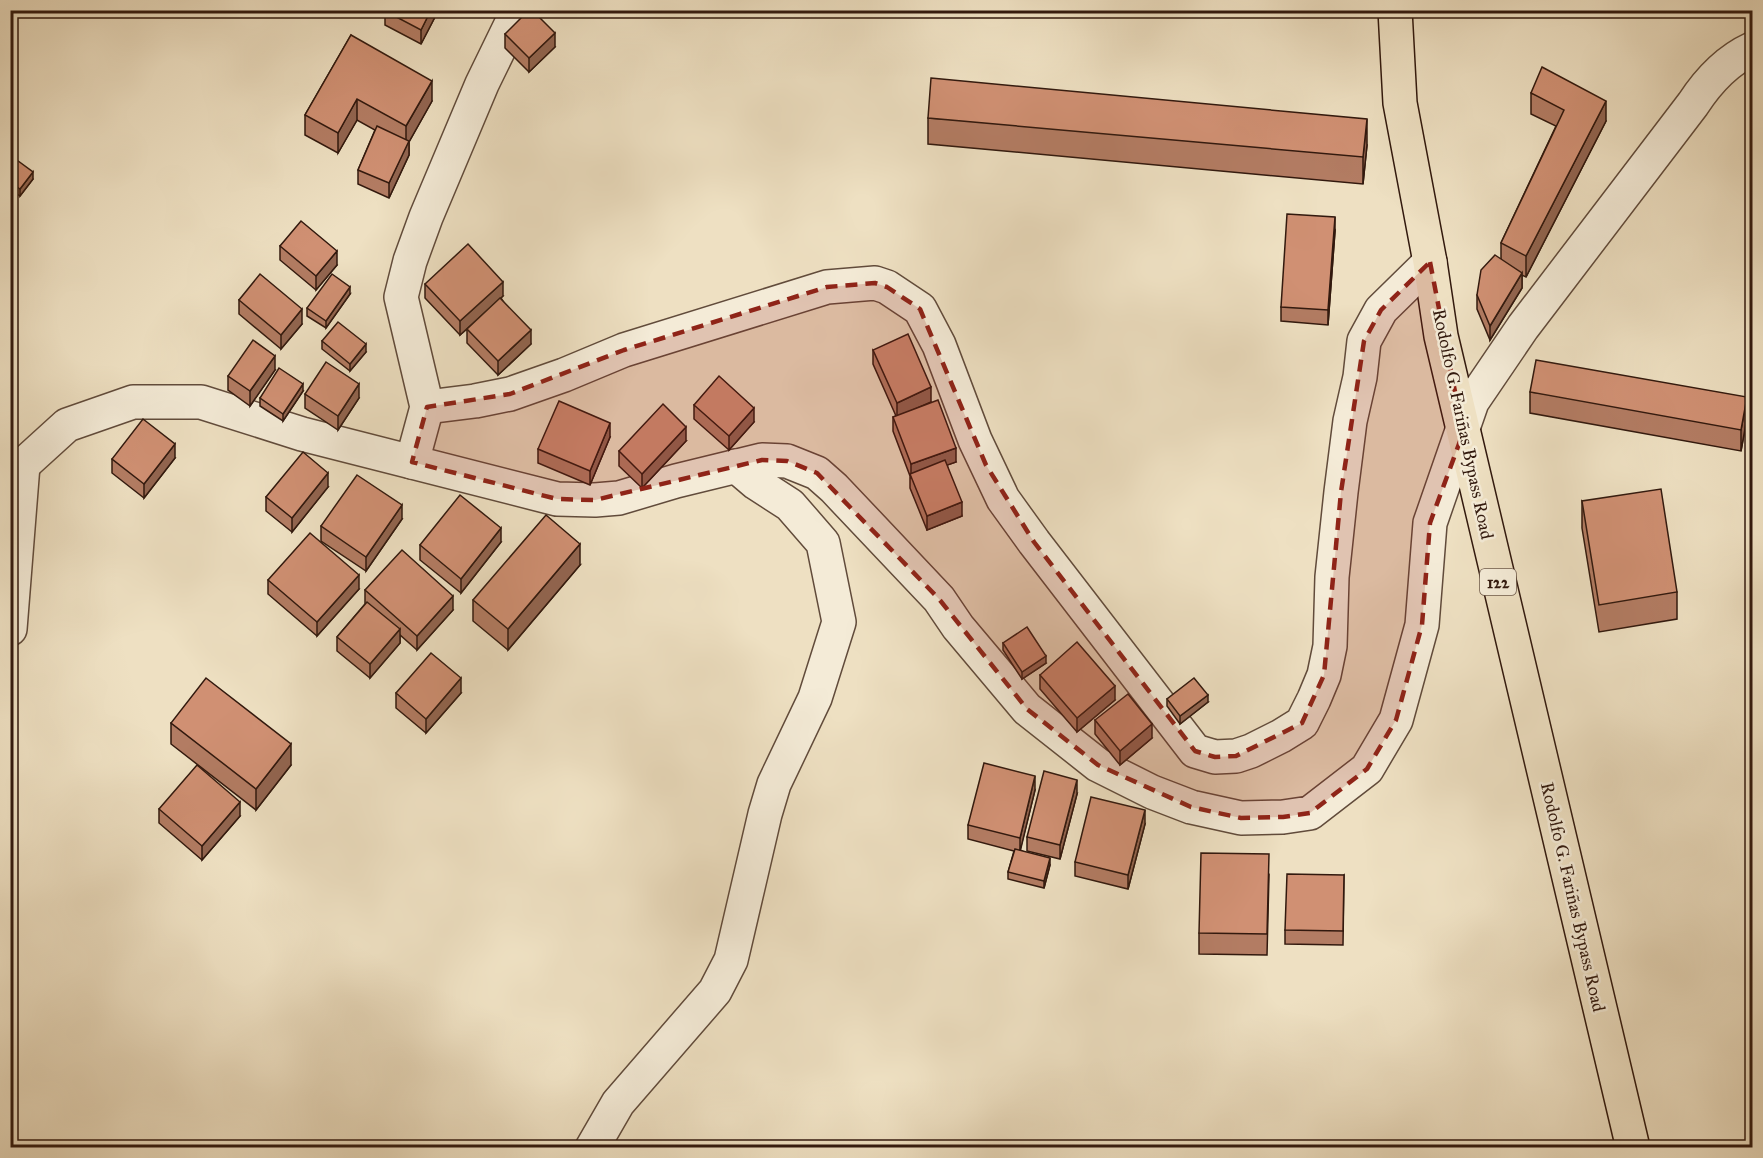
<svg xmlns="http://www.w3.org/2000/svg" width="1763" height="1158" font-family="'IM FELL Great Primer',serif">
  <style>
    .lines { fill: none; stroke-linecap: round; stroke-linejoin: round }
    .minor-casing { stroke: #614b3b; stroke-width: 36 }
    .major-casing { stroke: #32190e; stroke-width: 36 }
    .minor { stroke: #f4ebd7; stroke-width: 33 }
    .major { stroke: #eee0c2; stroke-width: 33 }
    .wall { fill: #b37c63; stroke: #32190e; stroke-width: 1.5 }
    .shaded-wall { fill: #926550; stroke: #32190e; stroke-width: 1.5 }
    .building { fill: #d09073; stroke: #32190e; stroke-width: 1.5 }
    .marked { fill: #8f2418; fill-opacity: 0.2; stroke: #8f2418; stroke-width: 4.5; stroke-dasharray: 12 8; stroke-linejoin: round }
    .labels { text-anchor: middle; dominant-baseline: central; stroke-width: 5; stroke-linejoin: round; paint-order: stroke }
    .shield { fill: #f4ebd7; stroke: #6c584a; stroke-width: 1.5 }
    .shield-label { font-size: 16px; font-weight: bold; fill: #32190e }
    .street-label { font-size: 18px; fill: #32190e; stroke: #f4ebd7 }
  </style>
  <rect width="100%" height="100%" fill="#eee0c2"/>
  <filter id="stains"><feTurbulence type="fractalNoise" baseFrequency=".00333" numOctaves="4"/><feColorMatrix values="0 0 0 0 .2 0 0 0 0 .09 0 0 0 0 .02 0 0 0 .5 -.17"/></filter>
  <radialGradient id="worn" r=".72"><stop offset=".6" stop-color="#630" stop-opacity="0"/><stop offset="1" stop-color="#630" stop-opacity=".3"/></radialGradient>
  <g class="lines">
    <defs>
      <g id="minor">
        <path d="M427 407 475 401 510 394 564 375 624 350 827 287 875 283 887 287 920 309 939 345 975 440 1003 499 1034 542 1195 751 1215 757 1236 756 1251 751 1281 736 1302 723 1314 699 1324 675 1330 646 1332 577 1341 492 1350 421 1360 377 1364 341 1381 310 1430 262"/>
        <path d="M412 462 427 407 401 297 410 261 426 217 482 84 518 10"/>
        <path d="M10 488 23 465 67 425 133 402H201L302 434 557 499 595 500 619 498 676 481 762 460 787 461 817 473 834 488 939 599 958 627 1027 709 1098 765 1152 792 1191 807 1241 818 1283 817 1310 813 1367 769 1396 720 1422 625 1430 523 1472 402 1523 327 1693 104C1708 81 1726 61 1752 49"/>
        <path d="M10 629 23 465"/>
        <path d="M592 1148 618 1103 715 991 731 960 765 814 774 784 815 698 839 622 823 543 790 505 756 483 736 466"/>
      </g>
      <path id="major" d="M1395 10 1400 103 1430 262 1441 336 1633 1148"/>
    </defs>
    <use href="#minor" class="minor-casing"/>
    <use href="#major" class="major-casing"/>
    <use href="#minor" class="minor"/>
    <use href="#major" class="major"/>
  </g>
  <g class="wall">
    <path d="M385 10H436V15L421 44 385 25Z"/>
    <path d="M505 34 555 47 529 72 505 48Z"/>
    <path d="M351 35 432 101 409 142V155L389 198 358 184V170L375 130 357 120 338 153 305 135V115Z"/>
    <path d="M1531 93 1606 121 1526 277 1522 275V288L1490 340 1477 309V295L1501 259V243L1556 126 1531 114Z"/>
    <path d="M928 118 1367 145 1363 184 928 144Z"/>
    <path d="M10 155 33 179 20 196 10 189Z"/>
    <path d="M1335 231 1328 325 1281 321V307Z"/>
    <path d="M280 246 337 265 316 290 280 260Z"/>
    <path d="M425 284 503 296 501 298 531 344 498 375 467 343V329L460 335 425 298Z"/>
    <path d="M350 294 326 328 307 316V308Z"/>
    <path d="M239 300 302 324 281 349 239 314Z"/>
    <path d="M322 341 366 352 350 371 322 349Z"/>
    <path d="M873 350 931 402 913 410 956 462 947 465 962 516 927 530 910 488V476L893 431V417L896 416 873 364Z"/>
    <path d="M275 370 250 406 228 390V376Z"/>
    <path d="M303 391 283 421 260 406V398Z"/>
    <path d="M1530 392 1747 418 1741 451 1530 413Z"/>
    <path d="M305 394 359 398 338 430 305 408Z"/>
    <path d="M694 405 754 422 729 450 694 419Z"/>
    <path d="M1752 407V431L1748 430V416Z"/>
    <path d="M610 437 590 485 538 463V449Z"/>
    <path d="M686 441 642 488 619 466V451Z"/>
    <path d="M175 458 144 498 112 473V459Z"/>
    <path d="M328 487 292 532 266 511V497Z"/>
    <path d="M1582 501 1677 592V619L1599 632 1582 528Z"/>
    <path d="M402 519 366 571 321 541V526Z"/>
    <path d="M501 542 461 593 420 560V545Z"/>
    <path d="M580 565 508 650 473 621V600Z"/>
    <path d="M268 580 359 589 317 636 268 594Z"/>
    <path d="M365 590 453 610 417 650 400 635V643L370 678 337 651V637L365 604Z"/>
    <path d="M1003 643 1046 663 1022 679 1003 650Z"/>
    <path d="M1040 675 1115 700 1077 732 1040 689Z"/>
    <path d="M396 693H461L426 733 396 708Z"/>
    <path d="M1167 699 1208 702 1180 724 1167 706Z"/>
    <path d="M1095 720 1152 738 1120 765 1095 734Z"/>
    <path d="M171 723 291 765 256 810 171 744Z"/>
    <path d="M1035 790 1020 850 1050 865 1044 888 1008 879V872L1014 851 968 839V825Z"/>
    <path d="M1077 794 1060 859 1027 851V837Z"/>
    <path d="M159 809 240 816 202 860 159 823Z"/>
    <path d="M1145 824 1128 889 1075 876V862Z"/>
    <path d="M1269 875 1267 955 1199 954V933Z"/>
    <path d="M1344 875 1343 945 1285 944V930Z"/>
  </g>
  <g class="shaded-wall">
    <path d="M431 10H436V15L421 44V30Z"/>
    <path d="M555 33V47L529 72V58Z"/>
    <path d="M432 81V101L409 142V155L389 198V183L406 146V126Z"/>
    <path d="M357 99V120L338 153V133Z"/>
    <path d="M1606 101V121L1526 277V256Z"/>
    <path d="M1367 119V145L1363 184V157Z"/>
    <path d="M33 172V179L20 196V189Z"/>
    <path d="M1335 217V231L1328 325V310Z"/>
    <path d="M337 251V265L316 290V276Z"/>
    <path d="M1522 273V288L1490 340V326Z"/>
    <path d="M503 282V296L460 335V321Z"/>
    <path d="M350 287V294L326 328V321Z"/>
    <path d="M302 309V324L281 349V335Z"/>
    <path d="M531 330V344L498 375V361Z"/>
    <path d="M366 344V352L350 371V364Z"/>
    <path d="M275 356V370L250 406V391Z"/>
    <path d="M303 384V391L283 421V414Z"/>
    <path d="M359 384V398L338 430V416Z"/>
    <path d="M931 387V402L897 417V403Z"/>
    <path d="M1747 397V418L1741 451V430Z"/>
    <path d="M754 408V422L729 450V436Z"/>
    <path d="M610 423V437L590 485V471Z"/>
    <path d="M686 427V441L642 488V474Z"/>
    <path d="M175 444V458L144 498V484Z"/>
    <path d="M956 448V462L911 478V464Z"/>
    <path d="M328 473V487L292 532V518Z"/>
    <path d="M962 502V516L927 530V516Z"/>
    <path d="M402 505V519L366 571V557Z"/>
    <path d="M501 528V542L461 593V579Z"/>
    <path d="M580 544V565L508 650V629Z"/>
    <path d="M359 575V589L317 636V622Z"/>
    <path d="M453 596V610L417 650V636Z"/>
    <path d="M400 629V643L370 678V664Z"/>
    <path d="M1046 656V663L1022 679V672Z"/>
    <path d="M461 678V693L426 733V719Z"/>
    <path d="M1115 686V700L1077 732V718Z"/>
    <path d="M1208 695V702L1180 724V716Z"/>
    <path d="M1152 724V738L1120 765V751Z"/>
    <path d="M291 744V765L256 810V789Z"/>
    <path d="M1035 776V790L1020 852V838Z"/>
    <path d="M1077 780V794L1060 859V845Z"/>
    <path d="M240 802V816L202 860V846Z"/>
    <path d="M1145 810V824L1128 889V875Z"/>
    <path d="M1050 858V865L1044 888V881Z"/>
  </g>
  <g class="building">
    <path d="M431 10 421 30 385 11V10Z"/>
    <path d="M529 10H532L555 33 529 58 505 34Z"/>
    <path d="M351 35 432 81 406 126 357 99 338 133 305 115Z"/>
    <path d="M1542 67 1606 101 1526 256 1501 243 1564 110 1531 93Z"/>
    <path d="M931 78 1367 119 1363 157 928 118Z"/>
    <path d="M377 126 409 141 389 183 358 170Z"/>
    <path d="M10 155 33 172 20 189 10 182Z"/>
    <path d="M1287 214 1335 217 1328 310 1281 307Z"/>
    <path d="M301 221 337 251 316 276 280 246Z"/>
    <path d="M468 244 503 282 460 321 425 284Z"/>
    <path d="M1495 255 1522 273 1490 326 1477 295 1481 270Z"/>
    <path d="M260 274 302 309 281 335 239 300Z"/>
    <path d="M332 274 350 287 326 321 307 308Z"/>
    <path d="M500 298 531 330 498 361 467 329Z"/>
    <path d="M338 322 366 344 350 364 322 341Z"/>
    <path d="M908 334 931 387 897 403 873 350Z"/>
    <path d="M253 340 275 356 250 391 228 376Z"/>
    <path d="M1536 360 1747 397 1741 430 1530 392Z"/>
    <path d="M326 362 359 384 338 416 305 394Z"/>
    <path d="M279 368 303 384 283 414 260 398Z"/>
    <path d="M719 376 754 408 729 436 694 405Z"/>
    <path d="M938 400 956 448 911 464 893 417Z"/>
    <path d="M559 401 610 423 590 471 538 449Z"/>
    <path d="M663 404 686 427 642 474 619 451Z"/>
    <path d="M1752 407V417L1748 416Z"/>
    <path d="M143 419 175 444 144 484 112 459Z"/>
    <path d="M303 452 328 473 292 518 266 497Z"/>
    <path d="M945 460 962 502 927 516 910 474Z"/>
    <path d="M357 475 402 505 366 557 321 526Z"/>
    <path d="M1661 489 1677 592 1599 605 1582 501Z"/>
    <path d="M460 495 501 528 461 579 420 545Z"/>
    <path d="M546 515 580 544 508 629 473 600Z"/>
    <path d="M310 533 359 575 317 622 268 580Z"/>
    <path d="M402 550 453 596 417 636 365 590Z"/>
    <path d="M367 602 400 629 370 664 337 637Z"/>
    <path d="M1027 627 1046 656 1022 672 1003 643Z"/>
    <path d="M1077 642 1115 686 1077 718 1040 675Z"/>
    <path d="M431 653 461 678 426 719 396 693Z"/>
    <path d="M206 678 291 744 256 789 171 723Z"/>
    <path d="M1194 678 1208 695 1180 716 1167 699Z"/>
    <path d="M1128 694 1152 724 1120 751 1095 720Z"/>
    <path d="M984 763 1035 776 1020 838 968 825Z"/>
    <path d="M197 765 240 802 202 846 159 809Z"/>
    <path d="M1044 771 1077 780 1060 845 1027 837Z"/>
    <path d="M1091 797 1145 810 1128 875 1075 862Z"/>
    <path d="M1015 849 1050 858 1044 881 1008 872Z"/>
    <path d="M1201 853 1269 854 1267 934 1199 933Z"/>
    <path d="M1287 874 1344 875 1343 931 1285 930Z"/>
  </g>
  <path class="marked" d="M1430 262 1463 433 1430 523 1422 625 1396 720 1367 769 1310 813 1283 817 1241 818 1191 807 1098 765 1027 709 939 599 817 473 787 461 762 460 595 500 557 499 412 462 427 407 510 394 624 350 827 287 875 283 887 287 920 309 986 465 1034 542 1195 751 1215 757 1236 756 1302 723 1324 675 1341 492 1364 341 1381 310Z"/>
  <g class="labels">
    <rect class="shield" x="1480" y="569" width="36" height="26" rx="4.5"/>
    <g class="shield-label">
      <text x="1498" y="582">122</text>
    </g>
    <g class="street-label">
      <text transform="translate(1463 424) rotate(78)">Rodolfo G. Fariñas Bypass Road</text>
      <text transform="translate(1573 897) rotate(77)">Rodolfo G. Fariñas Bypass Road</text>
    </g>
  </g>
  <rect width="1763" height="1158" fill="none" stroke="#eee0c2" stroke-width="36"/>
  <rect x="12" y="12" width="1739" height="1134" fill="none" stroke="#32190e" stroke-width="3"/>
  <rect x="18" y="18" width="1727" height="1122" fill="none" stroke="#32190e" stroke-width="1.5"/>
  <rect width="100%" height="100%" filter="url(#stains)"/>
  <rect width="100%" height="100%" fill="url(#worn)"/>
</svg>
